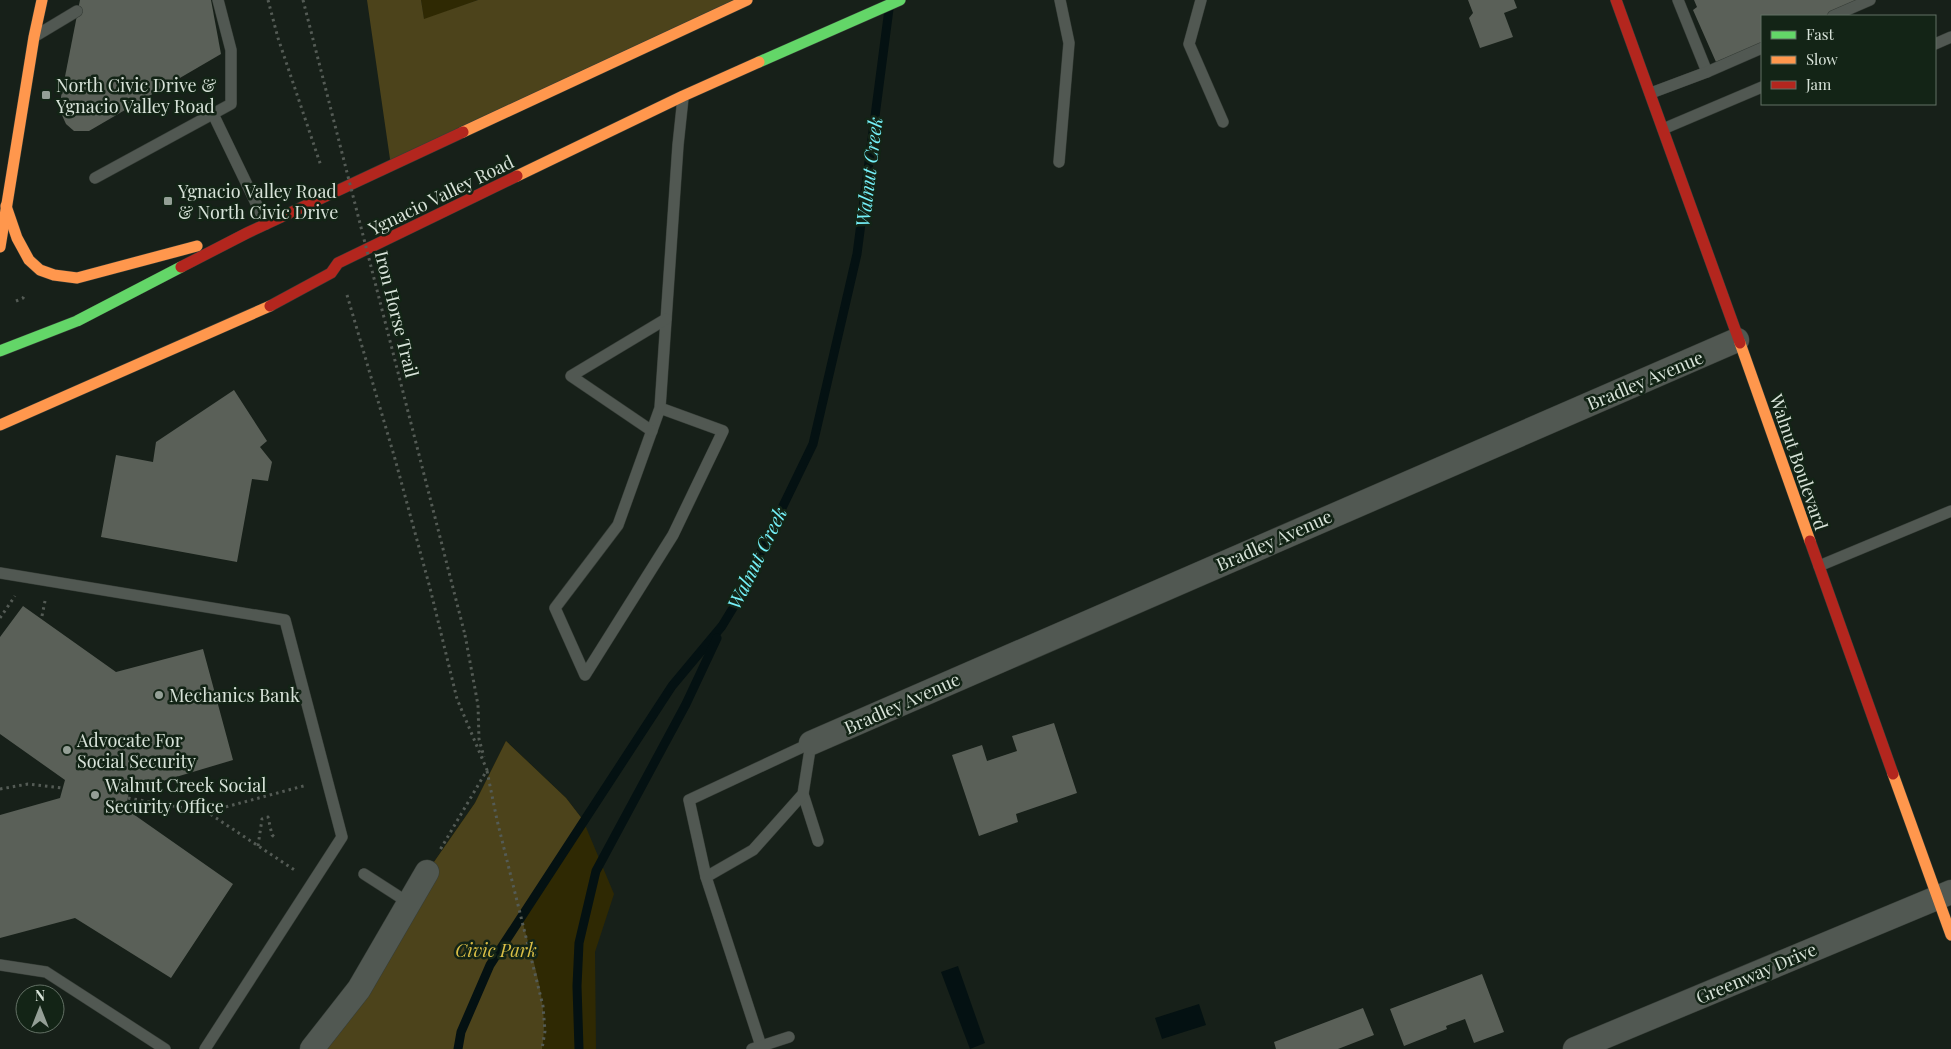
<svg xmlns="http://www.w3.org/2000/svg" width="1951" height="1049" font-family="'Playfair Display',serif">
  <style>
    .green { fill: #2f2903 }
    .forest { fill: #4c431b }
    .water { fill: #041112 }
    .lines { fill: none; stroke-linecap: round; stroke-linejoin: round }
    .stream { stroke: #041112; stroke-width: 9 }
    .building { fill: #5a6058 }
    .lane-casing { stroke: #363d37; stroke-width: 12 }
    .street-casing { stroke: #363d37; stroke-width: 25 }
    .fast-casing { stroke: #363d37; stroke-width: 12 }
    .slow-casing { stroke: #363d37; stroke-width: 12 }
    .jam-casing { stroke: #363d37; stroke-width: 12 }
    .path { stroke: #545b55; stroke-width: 3; stroke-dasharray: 2.5 4; stroke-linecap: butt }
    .lane { stroke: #515852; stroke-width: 11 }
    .street { stroke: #515852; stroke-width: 24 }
    .fast { stroke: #63d668; stroke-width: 11 }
    .slow { stroke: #ff974d; stroke-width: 11 }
    .jam { stroke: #b3261e; stroke-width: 11 }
    .path-bridge { stroke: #545b55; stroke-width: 3; stroke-dasharray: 2.5 4; stroke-linecap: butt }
    .poi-dot { fill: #949f96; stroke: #132416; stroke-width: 2 }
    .labels { text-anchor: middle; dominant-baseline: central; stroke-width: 5; stroke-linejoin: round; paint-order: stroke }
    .poi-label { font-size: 18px; fill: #d8e3d9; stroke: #132416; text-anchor: start }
    .street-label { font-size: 18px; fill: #d8e3d9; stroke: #132416 }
    .park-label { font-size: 18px; font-style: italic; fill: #dabf46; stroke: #132416 }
    .water-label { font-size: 19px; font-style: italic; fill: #75f1f9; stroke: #132416 }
  </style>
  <rect width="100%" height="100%" fill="#172019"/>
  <g class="green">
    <path d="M421 0H478L424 20Z"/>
    <path d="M506 741 566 798 583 820 614 894 595 952 596 1049H312L427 872 475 803Z"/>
  </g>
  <g class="forest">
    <path d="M367 0H421L424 19 478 0H747L391 166Z"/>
    <path d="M506 741 566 798 583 820 520 912C531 956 550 1003 542 1049H312L427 872 475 803Z"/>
  </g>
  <g class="water">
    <path d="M958 966 985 1043 970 1049 941 972Z"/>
    <path d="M1199 1004 1206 1025 1162 1039 1155 1018Z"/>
  </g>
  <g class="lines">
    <g class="stream">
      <path d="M458 1049 461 1032 490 965 672 686 722 626 736 603 813 444 857 254 889 9"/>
      <path d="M579 1049 577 986 579 943 596 871 686 704 717 638"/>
    </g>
  </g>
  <g class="building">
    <path d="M80 0H211L221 54 89 131H74L66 124 61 113V97Z"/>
    <path d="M1468 0H1514L1517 8 1504 13 1513 37 1480 48 1469 18 1473 13Z"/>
    <path d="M1694 0H1863L1824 16H1762V43L1716 62 1693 10 1697 7Z"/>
    <path d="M234 390 267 441 260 447 272 462 268 481 252 479 237 562 101 537 116 455 153 462 156 442Z"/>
    <path d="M23 606 116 672 203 649 233 760 129 791 126 809 233 884 171 978 75 918 0 938V815L60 798 65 780 0 734V637Z"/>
    <path d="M1054 723 1077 793 1016 814 1018 822 979 836 952 755 982 745 987 761 1017 751 1012 736Z"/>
    <path d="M1482 974 1504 1032 1474 1043 1465 1019 1446 1026 1447 1029 1404 1046 1390 1009Z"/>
    <path d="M1363 1008 1374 1035 1338 1049H1276L1274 1042Z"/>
  </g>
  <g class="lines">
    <defs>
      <g id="lane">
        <path d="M1201 0 1189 44 1223 122"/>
        <path d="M1678 0 1707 72"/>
        <path d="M1833 16 1870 0"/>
        <path d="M37 35 77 11"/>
        <path d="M1935 44 1951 37"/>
        <path d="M1651 93 1707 72 1762 48"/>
        <path d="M213 114 266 224"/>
        <path d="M1663 129 1762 87"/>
        <path d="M1059 162 1069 43 1060 0"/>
        <path d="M95 178 231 104V50L218 0"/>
        <path d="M660 408 618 525 555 608 585 675 673 535 723 431 660 408 678 145 683 98"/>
        <path d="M652 431 571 376 666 319"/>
        <path d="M1819 566 1951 511"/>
        <path d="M0 573 285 620 342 837 205 1049"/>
        <path d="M803 794 818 841"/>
        <path d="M364 874 409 903"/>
        <path d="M706 877 753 850 803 794 811 743"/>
        <path d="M0 965 46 972 165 1049"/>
        <path d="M761 1046 706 877 689 800 811 743"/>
        <path d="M752 1049 789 1037"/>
      </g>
      <g id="street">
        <path d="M811 743 1737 340"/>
        <path d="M312 1049 359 989 427 872"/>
        <path d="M1575 1049 1951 892"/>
      </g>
      <g id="fast">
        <path d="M759 62 900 0"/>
        <path d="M0 351 77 321 181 267"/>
      </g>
      <g id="slow">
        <path d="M463 132 747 0"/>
        <path d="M517 176 683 96 759 62"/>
        <path d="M6 206 17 238 29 260 40 270 54 275 77 278 197 246"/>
        <path d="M0 247 34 37 42 0"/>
        <path d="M1740 343 1810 541"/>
        <path d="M0 425 270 306"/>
        <path d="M1893 774 1951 935"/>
      </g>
      <g id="jam">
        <path d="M1616 0 1740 343"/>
        <path d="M181 267 247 233 463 132"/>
        <path d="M270 306 331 273 338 263 517 176"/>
        <path d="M1810 541 1893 774"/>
      </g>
    </defs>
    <use href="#lane" class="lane-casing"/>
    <use href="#street" class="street-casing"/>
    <use href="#fast" class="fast-casing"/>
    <use href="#slow" class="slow-casing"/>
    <use href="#jam" class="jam-casing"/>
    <g class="path">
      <path d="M268 0 278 38 321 166"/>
      <path d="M347 295 395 459 430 588 457 699 487 770 440 850"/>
      <path d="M16 301 23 298 25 294"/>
      <path d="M42 616 45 601"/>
      <path d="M0 618 15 596"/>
      <path d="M465 635 478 705 479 739 484 757"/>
      <path d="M487 771 497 820 543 1006 545 1031 542 1049"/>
      <path d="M0 789 28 784 62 788"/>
      <path d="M128 798 207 812 296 871"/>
      <path d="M207 812 307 785"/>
      <path d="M258 846 262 819 268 817 272 835 277 839"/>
    </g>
    <use href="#lane" class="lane"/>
    <use href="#street" class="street"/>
    <use href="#fast" class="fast"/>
    <use href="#slow" class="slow"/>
    <use href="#jam" class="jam"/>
    <path class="path-bridge" d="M303 0 465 635"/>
  </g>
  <g class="poi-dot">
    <rect x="41" y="90" width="10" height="10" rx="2.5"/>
    <rect x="163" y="196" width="10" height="10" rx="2.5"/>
    <circle cx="159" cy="695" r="5"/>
    <circle cx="67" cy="750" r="5"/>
    <circle cx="95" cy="795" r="5"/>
  </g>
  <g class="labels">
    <g class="poi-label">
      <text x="56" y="85">North Civic Drive &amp;<tspan x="56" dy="21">Ygnacio Valley Road</tspan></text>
      <text x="178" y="191">Ygnacio Valley Road<tspan x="178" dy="21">&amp; North Civic Drive</tspan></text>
      <text x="169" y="695">Mechanics Bank</text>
      <text x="77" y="740">Advocate For<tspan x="77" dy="21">Social Security</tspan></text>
      <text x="105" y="785">Walnut Creek Social<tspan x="105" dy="21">Security Office</tspan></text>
    </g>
    <g class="street-label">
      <text transform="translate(441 195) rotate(-26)">Ygnacio Valley Road</text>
      <text transform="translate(397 314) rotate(76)">Iron Horse Trail</text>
      <text transform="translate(1645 380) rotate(-23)">Bradley Avenue</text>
      <text transform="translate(1799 462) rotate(71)">Walnut Boulevard</text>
      <text transform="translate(1274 540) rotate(-24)">Bradley Avenue</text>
      <text transform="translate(902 703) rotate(-24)">Bradley Avenue</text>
      <text transform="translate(1756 973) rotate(-23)">Greenway Drive</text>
    </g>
    <g class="park-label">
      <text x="496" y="950">Civic Park</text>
    </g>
    <g class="water-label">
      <text transform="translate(868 172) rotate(-83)">Walnut Creek</text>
      <text transform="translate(756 558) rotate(-64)">Walnut Creek</text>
    </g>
  </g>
  <rect x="1761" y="15" width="175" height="90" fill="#132416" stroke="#627064"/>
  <rect x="1771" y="31" width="25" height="8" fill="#63d668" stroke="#627064"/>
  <text x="1806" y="40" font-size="15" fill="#d8e3d9">Fast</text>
  <rect x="1771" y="56" width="25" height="8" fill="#ff974d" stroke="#627064"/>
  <text x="1806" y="65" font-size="15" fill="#d8e3d9">Slow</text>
  <rect x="1771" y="81" width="25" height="8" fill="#b3261e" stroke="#627064"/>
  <text x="1806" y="90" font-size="15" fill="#d8e3d9">Jam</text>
  <g transform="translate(40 1009)"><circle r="24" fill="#132416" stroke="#627064"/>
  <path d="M0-4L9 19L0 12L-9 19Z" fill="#949f96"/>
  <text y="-8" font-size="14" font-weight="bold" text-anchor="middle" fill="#d8e3d9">N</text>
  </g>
</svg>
